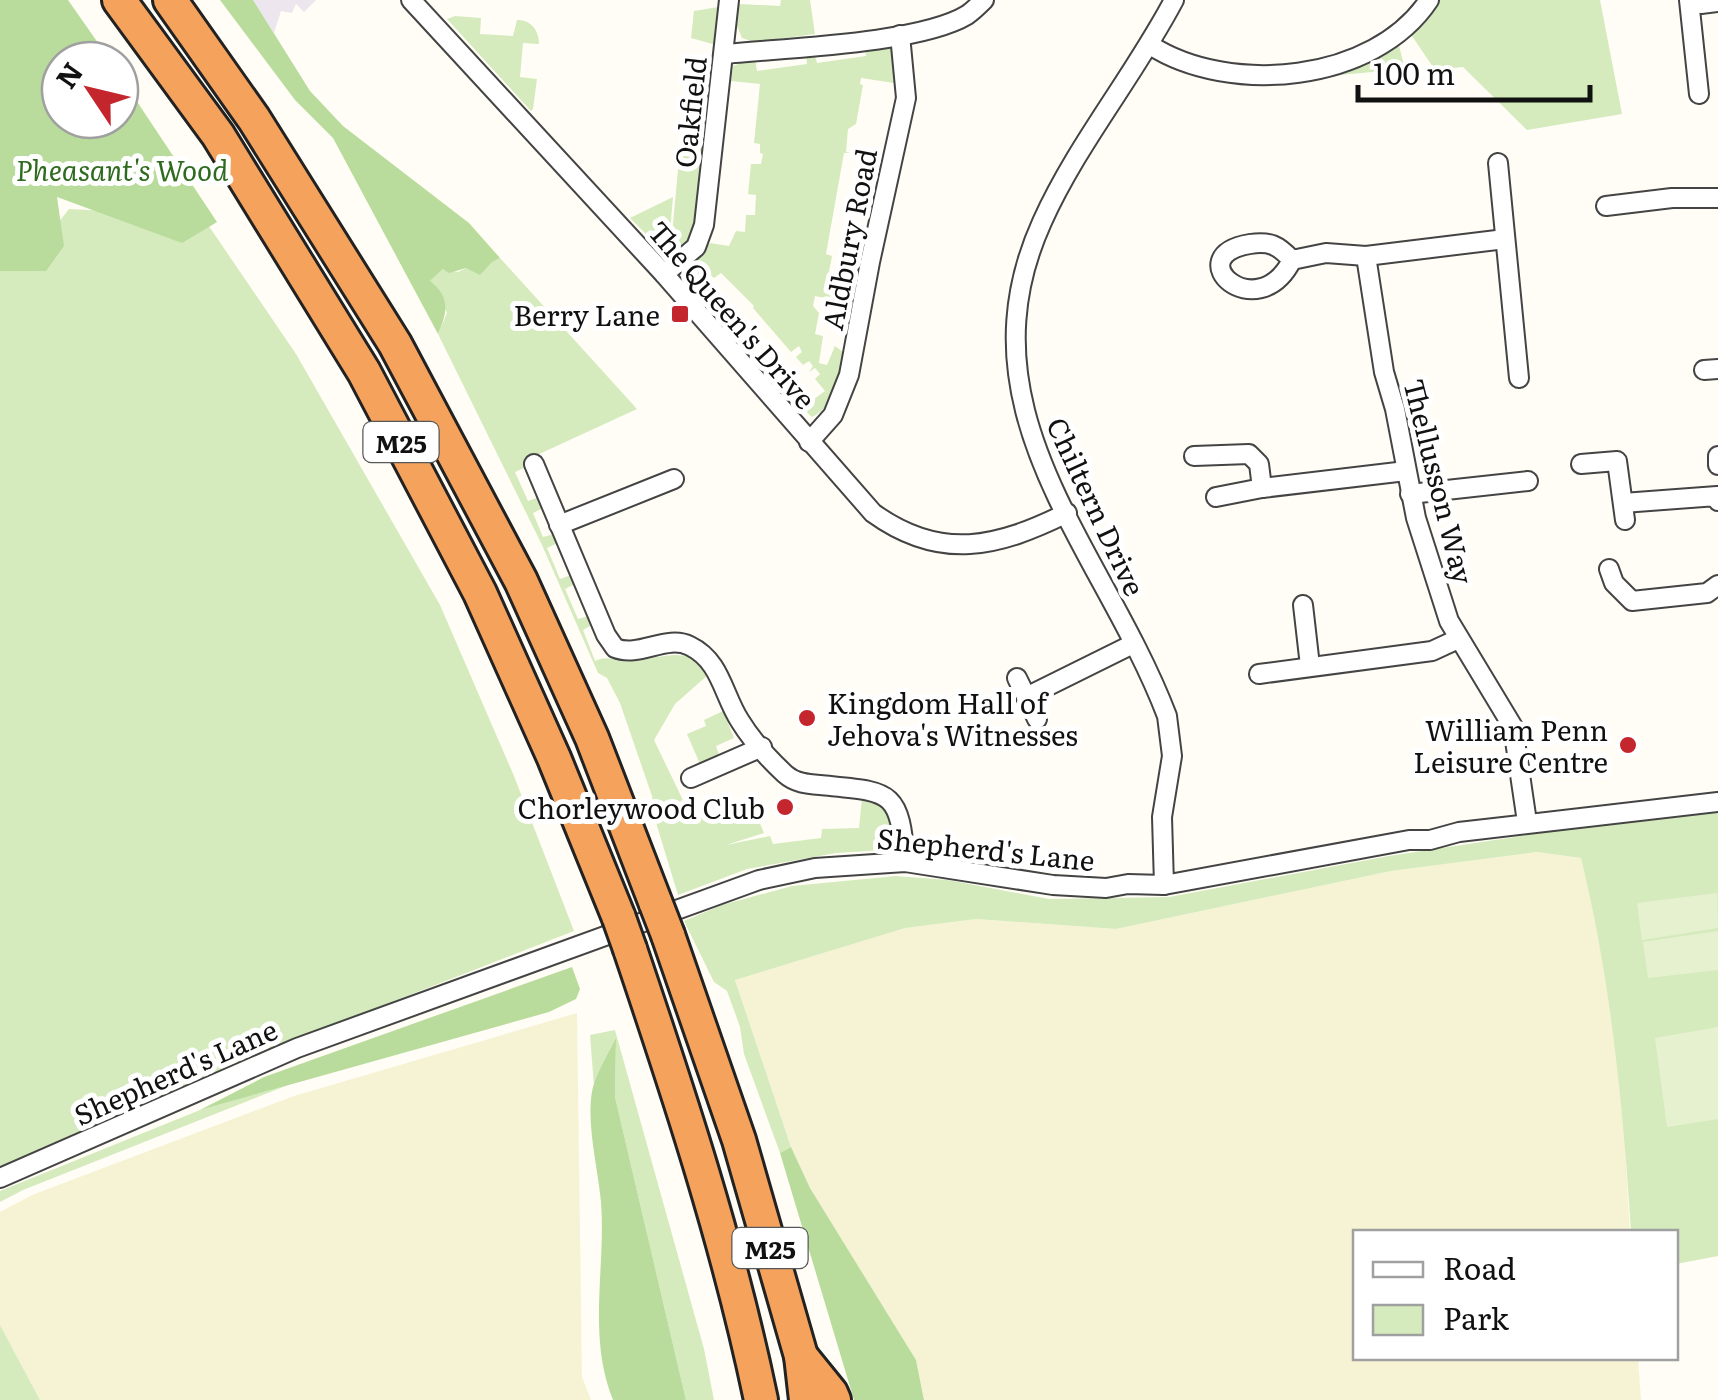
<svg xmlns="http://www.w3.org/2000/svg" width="1718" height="1400" font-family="Literata,serif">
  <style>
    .industrial { fill: #eee6ef }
    .farmland { fill: #f6f3d4 }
    .green { fill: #d5ebbd }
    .forest { fill: #b9dc9c }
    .pitch { fill: #e6f2cf }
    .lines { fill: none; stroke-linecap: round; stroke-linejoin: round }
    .street-casing { stroke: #444; stroke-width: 22 }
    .highway-casing { stroke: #222; stroke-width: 38 }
    .street { stroke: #fff; stroke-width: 18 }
    .highway { stroke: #f5a25d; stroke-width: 32 }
    .highway-bridge-casing { stroke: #222; stroke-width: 38; stroke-linecap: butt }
    .highway-bridge { stroke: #f5a25d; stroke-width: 32 }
    .poi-dot { fill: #c4262e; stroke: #fff; stroke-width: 4 }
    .labels { text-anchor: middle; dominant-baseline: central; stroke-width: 10; stroke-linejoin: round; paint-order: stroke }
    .shield { fill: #fff; stroke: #585858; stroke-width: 2.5 }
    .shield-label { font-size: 25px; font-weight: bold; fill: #111 }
    .street-label { font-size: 28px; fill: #111; stroke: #fff }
    .park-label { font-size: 28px; font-style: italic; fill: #2f6b1f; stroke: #fff }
    .poi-label { font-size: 28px; fill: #111; stroke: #fff; text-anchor: end }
  </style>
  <rect width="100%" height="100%" fill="#fffdf5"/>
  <path class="industrial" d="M253 0H316L304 12 296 4 292 13 281 11 274 33Z"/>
  <g class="farmland">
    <path d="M1537 852 1581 858 1596 919 1621 1081 1630 1232H1356V1358H1638L1641 1400H924L916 1360 810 1188 791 1147 735 980 904 928 976 919 1116 929 1391 871Z"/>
    <path d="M577 1013 582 1377 591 1400H40L0 1325V1212L32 1195 294 1096Z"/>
  </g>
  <g class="green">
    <path d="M781 0H810L815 34 754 42 742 38 737 26 739 4 780 6Z"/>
    <path d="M1436 0H1600L1622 114 1527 130 1463 67 1435 70 1410 33Z"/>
    <path d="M718 7 716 45 691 38 694 11Z"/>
    <path d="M455 16 481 18 480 34 513 36 517 20C531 20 539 30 539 44L523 43 520 77 537 79 533 109 531 111 447 19Z"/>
    <path d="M1398 42 1405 69 1329 76 1327 72Z"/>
    <path d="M864 43 887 45 891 49 894 83 861 78 860 84 863 85 856 124 848 129 846 152 851 153H844L826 254 832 256 825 293 831 295 830 299 815 296 813 306 819 313 815 334 823 336 819 363 827 365 835 346 843 352C838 375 836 406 812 417L802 408 825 391 815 379 820 374 815 368 809 372 813 366 809 361 803 365 796 357 802 352 799 346 791 352 753 308 754 306 721 273 714 278 709 274 694 287 685 278 688 268 710 243 729 246 736 231 745 232 746 215H755L756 195 748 194 751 164H761L763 154 760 153V144L754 143 760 84 731 81 733 66 755 58 757 71 807 64 806 54 814 52 817 63 866 56Z"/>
    <path d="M690 54 715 59 711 88 687 85Z"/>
    <path d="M686 92 710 95 706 133 684 120Z"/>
    <path d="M681 138 705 146C702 183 708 235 670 256Z"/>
    <path d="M673 197 668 253H665L630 218Z"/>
    <path d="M69 209 202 216 296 354 440 605 514 776 574 931 322 1029 0 1169V270L43 242Z"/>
    <path d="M500 258 637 409 524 461 526 467 515 472 528 501 539 497 543 508 533 513 543 537 554 534 558 543 547 548 560 579 571 575 575 584 565 589 578 619 588 616 592 625 583 630 595 661C611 654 619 663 634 661 665 658 687 644 709 674L675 704 654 740 693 821 712 813 715 818 733 810 735 815 753 807 764 833 726 845 770 836 773 844 821 838 822 829 859 828 862 799C883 803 889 814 894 834L885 850 836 853 747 869 678 895 654 816 652 796 620 703 607 678 598 673 542 545 438 334 447 313 430 281 443 269 458 272 466 268 472 270Z"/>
    <path d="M723 711 734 738 716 746 719 755 700 764 687 734 706 726 704 720Z"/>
    <path d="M1718 812V1256L1676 1264V1232H1631C1623 1106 1611 981 1581 858L1537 852 1391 871 1116 929 976 919 905 928 735 980 791 1147 780 1153 744 1054 740 1027 727 991 714 982 684 921 722 905 792 886 896 876 948 880 1049 899 1169 897 1389 856 1594 825Z"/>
    <path d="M615 1030 704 1349 714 1400H686L615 1097 616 1041 594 1086 590 1035Z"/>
    <path d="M288 1085 23 1190 0 1202V1191L200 1110Z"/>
    <path d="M0 1325 40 1400H0Z"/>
  </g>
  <g class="forest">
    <path d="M0 0H68L110 60H60V120H120V76L217 222 182 243 57 197 64 246 46 271H0Z"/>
    <path d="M220 0H253L310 91 343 126 469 223 500 258 492 262 480 275 466 268 449 273 443 269 430 281C451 297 447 313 438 334L333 138 295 100Z"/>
    <path d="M572 967 580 989 576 999 549 1012 200 1110 264 1077Z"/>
    <path d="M616 1038 615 1097 686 1400H613C587 1336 606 1268 601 1202 598 1168 585 1119 593 1087 598 1070 609 1053 616 1038Z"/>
    <path d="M791 1147 810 1188 916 1360 924 1400H854L780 1153Z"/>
  </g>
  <g class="pitch">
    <path d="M1717 893 1718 928 1642 940 1637 903Z"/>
    <path d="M1718 931V970L1648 978 1643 942Z"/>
    <path d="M1718 1027V1119L1667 1127 1655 1038Z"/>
  </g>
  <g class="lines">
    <defs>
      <g id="street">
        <path d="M411 0 664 274 873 513C941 562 998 547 1067 513"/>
        <path d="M1689 0 1699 94"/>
        <path d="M1694 0 1701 4 1718 2"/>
        <path d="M1150 45C1229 96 1374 83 1429 0"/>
        <path d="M724 54C783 48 919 44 967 15 973 11 979 5 984 0"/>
        <path d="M1498 163 1519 378"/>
        <path d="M1606 206 1672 198H1718"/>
        <path d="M1366 256 1384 372 1395 409 1416 518 1449 621 1513 727 1527 822"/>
        <path d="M1292 260C1257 329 1177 256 1250 244 1270 241 1278 245 1292 260L1326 253 1366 256 1505 239"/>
        <path d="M664 274 696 247 704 225 729 0"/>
        <path d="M1704 370 1718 369"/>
        <path d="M809 442 833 415 849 375 870 262 906 98 900 35"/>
        <path d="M1194 456 1249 454 1259 464 1262 488"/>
        <path d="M1718 456V465"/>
        <path d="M534 464 606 635 615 648C640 658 666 634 690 646 721 661 723 695 740 721 751 739 769 759 785 774 795 783 807 784 820 785 890 792 900 788 905 862"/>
        <path d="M1581 464 1617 461 1625 520"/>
        <path d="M1410 494 1528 481"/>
        <path d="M1216 497 1262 488 1406 471"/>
        <path d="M1623 503 1717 496 1718 501"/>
        <path d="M559 525 674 479"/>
        <path d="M1609 569 1614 583 1632 601 1707 593 1718 585"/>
        <path d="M1303 605 1310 666"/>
        <path d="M1259 674 1432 651 1458 639"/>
        <path d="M1017 678 1037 719"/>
        <path d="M1026 697 1133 644"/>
        <path d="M691 778 762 747"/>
        <path d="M1164 885 1162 817 1172 756 1167 716C1103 548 956 412 1042 222 1077 144 1134 76 1174 0"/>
        <path d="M0 1178 297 1048 759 880 815 868 905 862 1053 885 1106 888 1128 884 1164 885 1409 840H1430L1459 832 1718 802"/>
      </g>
      <g id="highway">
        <path d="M119 0 218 135 364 372 480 593 554 758 619 918"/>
        <path d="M170 0 254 119 395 344 521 581 592 738 656 904"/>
        <path d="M668 935 739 1140 801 1356 806 1400"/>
        <path d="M630 949C680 1097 729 1246 761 1400"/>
        <path d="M801 1356 831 1393 834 1400"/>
      </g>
    </defs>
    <use href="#street" class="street-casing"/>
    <use href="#highway" class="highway-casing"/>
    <use href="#street" class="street"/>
    <use href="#highway" class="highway"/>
    <defs>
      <g id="highway-bridge">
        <path d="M656 904 668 935"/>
        <path d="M619 918 630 949"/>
      </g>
    </defs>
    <use href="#highway-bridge" class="highway-bridge-casing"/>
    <use href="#highway-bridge" class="highway-bridge"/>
  </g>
  <g class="poi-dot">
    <rect x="670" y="304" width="20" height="20" rx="5"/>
    <circle cx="807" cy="718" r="10"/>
    <circle cx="1628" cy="745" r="10"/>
    <circle cx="785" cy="807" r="10"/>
  </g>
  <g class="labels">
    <g class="shield">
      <rect x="363.5" y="422" width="75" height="40" rx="8"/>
      <rect x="732.5" y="1228" width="75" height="40" rx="8"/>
    </g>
    <g class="shield-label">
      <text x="401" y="442">M25</text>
      <text x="770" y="1248">M25</text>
    </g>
    <g class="street-label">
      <text transform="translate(689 112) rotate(-84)">Oakfield</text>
      <text transform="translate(848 239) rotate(-79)">Aldbury Road</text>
      <text transform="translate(733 314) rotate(49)">The Queen's Drive</text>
      <text transform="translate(1440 481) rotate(76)">Thellusson Way</text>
      <text transform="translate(1097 506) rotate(65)">Chiltern Drive</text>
      <text transform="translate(986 848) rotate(6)">Shepherd's Lane</text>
      <text transform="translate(175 1071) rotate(-24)">Shepherd's Lane</text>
    </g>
    <g class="park-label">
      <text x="122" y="169">Pheasant's Wood</text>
    </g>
    <g class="poi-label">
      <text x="660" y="314">Berry Lane</text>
      <text x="827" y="702" text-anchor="start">Kingdom Hall of<tspan x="827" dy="32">Jehova's Witnesses</tspan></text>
      <text x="1608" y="729">William Penn<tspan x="1608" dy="32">Leisure Centre</tspan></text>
      <text x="765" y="807">Chorleywood Club</text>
    </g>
  </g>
  <rect x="1353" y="1230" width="325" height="130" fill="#ffffff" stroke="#a0a0a0" stroke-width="2.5"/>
  <rect x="1373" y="1262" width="50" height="15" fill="#ffffff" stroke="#a0a0a0" stroke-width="2.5"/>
  <text x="1443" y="1280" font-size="30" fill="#111111">Road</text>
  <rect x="1373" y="1305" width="50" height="30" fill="#d5ebbd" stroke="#a0a0a0" stroke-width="2.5"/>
  <text x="1443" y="1330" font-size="30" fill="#111111">Park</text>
  <g transform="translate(90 90) rotate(305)"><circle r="48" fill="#ffffff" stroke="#a0a0a0" stroke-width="2.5"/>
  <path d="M0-8L18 38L0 25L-18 38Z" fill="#c4262e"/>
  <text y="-15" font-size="28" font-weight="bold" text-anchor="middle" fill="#111111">N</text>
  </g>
  <path d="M1358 85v15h232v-15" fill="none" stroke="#111111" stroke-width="5"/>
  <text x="1373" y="85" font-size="30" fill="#111111" stroke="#ffffff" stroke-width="8" paint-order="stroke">100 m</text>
</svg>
